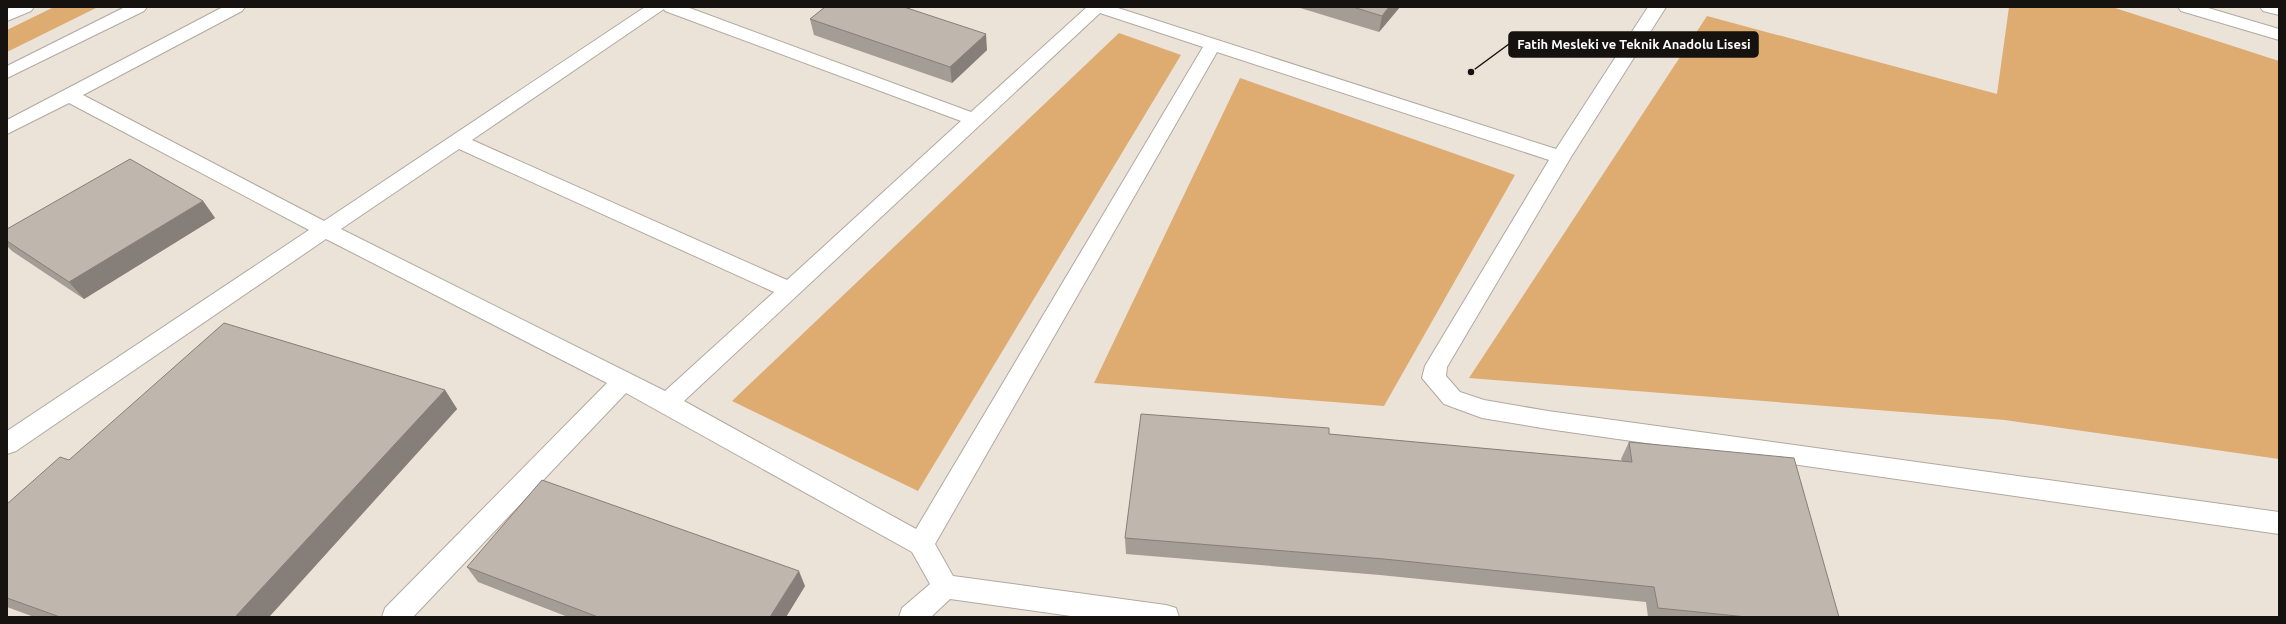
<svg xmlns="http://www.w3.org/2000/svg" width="2286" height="624" font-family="Ubuntu,sans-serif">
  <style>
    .green { fill: #deab71 }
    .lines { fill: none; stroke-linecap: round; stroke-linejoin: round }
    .minor-casing { stroke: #b1a99f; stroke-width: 2 }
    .tertiary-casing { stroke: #b1a99f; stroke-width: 2 }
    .secondary-casing { stroke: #b1a99f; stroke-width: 2 }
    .minor { fill: #fff; fill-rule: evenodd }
    .tertiary { fill: #fff; fill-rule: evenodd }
    .secondary { fill: #fff; fill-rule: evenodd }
    .wall { fill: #a49d95 }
    .shaded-wall { fill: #867f79 }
    .building { fill: #bfb6ad; stroke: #867f79 }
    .leader { fill: none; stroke: #15120f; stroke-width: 1.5 }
    .callout-dot { fill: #15120f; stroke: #ebe2d8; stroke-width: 1.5 }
    .callout { fill: #15120f; stroke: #15120f; stroke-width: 1.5 }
    .callout-label { font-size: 13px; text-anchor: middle; font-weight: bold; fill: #fff }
  </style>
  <rect width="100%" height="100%" fill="#ebe2d8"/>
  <g class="green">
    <path d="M54 7H98L7 52V30Z"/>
    <path d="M2009 7H2112L2279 61V459L2005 420 1469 378 1707 16 1997 94Z"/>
    <path d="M1119 33 1181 55 918 491 732 401Z"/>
    <path d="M1240 78 1515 175 1384 406 1094 383Z"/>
  </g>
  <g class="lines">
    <defs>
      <path id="minor" d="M223 7H245L242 11 83 95 324 221 645 7H687L971 112 1087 7H1115L1556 149 1648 7H1666L1571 157 1447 367 1446 376 1460 392 1484 400 1548 411 2279 512V534L1548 429 1482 418 1444 404 1422 378 1425 366 1549 160 1217 52 935 544 953 576 1166 605 1176 608 1179 617H1078L950 599 931 617H899L902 608 930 584 912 552 626 393 413 617H382L385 608 607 383 326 239 16 451 7 454V431L309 230 69 103 7 134V120ZM664 9 665 11 961 121 787 280 472 140ZM1100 13 1203 47 916 529 684 401ZM459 149 774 292 665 391 341 229Z"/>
      <g id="tertiary">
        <path d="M2178 7H2205L2279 29V40L2181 11Z"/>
        <path d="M2260 7H2279V15L2263 11Z"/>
      </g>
      <g id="secondary">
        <path d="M12 7H34L31 11 7 21V9Z"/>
        <path d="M125 7H147L144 11 7 78V66Z"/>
      </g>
    </defs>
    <use href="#minor" class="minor-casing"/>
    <use href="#tertiary" class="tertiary-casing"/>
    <use href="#secondary" class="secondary-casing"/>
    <use href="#minor" class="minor"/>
    <use href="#tertiary" class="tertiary"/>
    <use href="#secondary" class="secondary"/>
  </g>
  <g class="wall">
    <path d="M825 7H911L909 9 987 50 952 83 814 35 810 19Z"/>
    <path d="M1297 7H1400L1379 32Z"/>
    <path d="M203 201 215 218 84 299 12 251 7 246V229Z"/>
    <path d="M445 390 457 409 269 617H34L7 607V504L69 460Z"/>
    <path d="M1329 434 1622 461 1621 459 1629 442 1839 617H1648L1646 602 1380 575 1126 554 1125 538Z"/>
    <path d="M467 567 805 586 786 617H568L478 582Z"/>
  </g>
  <g class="shaded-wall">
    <path d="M894 7H911L896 19Z"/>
    <path d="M1389 7H1400L1379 32 1382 16Z"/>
    <path d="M986 34 987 50 952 83 950 67Z"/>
    <path d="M203 201 215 218 84 299 69 282Z"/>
    <path d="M445 390 457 409 269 617H235Z"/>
    <path d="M799 571 805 586 786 617H770Z"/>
  </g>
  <g class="building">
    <path d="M825 7H904L986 34 950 67 810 19Z"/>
    <path d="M1353 7H1389L1382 16Z"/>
    <path d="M130 159 203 201 69 282 7 241V229Z"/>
    <path d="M224 323 445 390 235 617H60L7 598V504L60 457 69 460Z"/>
    <path d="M1141 414 1329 428V434L1632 462 1629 442 1794 458 1839 617H1747L1658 608 1654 587 1384 559 1125 538Z"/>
    <path d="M542 480 799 571 770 617H598L467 567Z"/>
  </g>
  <path class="leader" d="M1471 72L1509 44"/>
  <circle class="callout-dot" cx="1471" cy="72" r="4"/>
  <rect class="callout" x="1509" y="32" width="249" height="25" rx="4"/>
  <g class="callout-label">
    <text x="1634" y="49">Fatih Mesleki ve Teknik Anadolu Lisesi</text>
  </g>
  <rect width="2286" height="624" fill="none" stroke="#15120f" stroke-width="16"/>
</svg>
